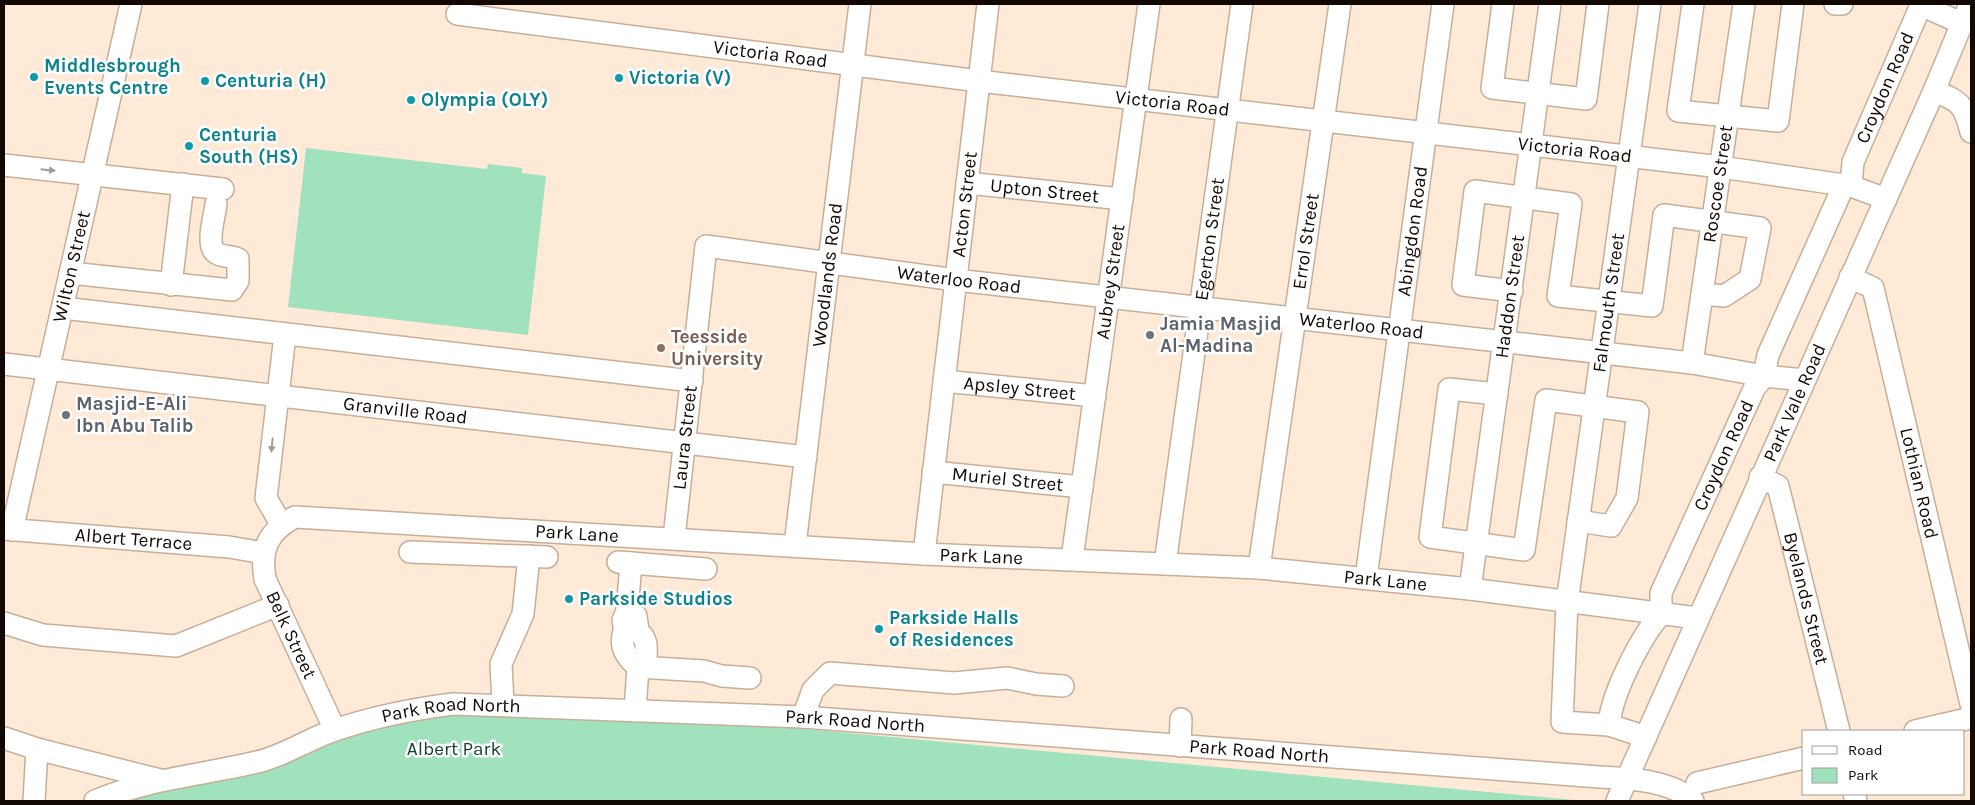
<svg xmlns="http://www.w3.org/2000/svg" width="1975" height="805" font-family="Karla,sans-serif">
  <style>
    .green { fill: #a0e2bd }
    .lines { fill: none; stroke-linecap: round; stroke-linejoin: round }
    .minor-casing { stroke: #c7ae99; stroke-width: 24 }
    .minor { stroke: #fff; stroke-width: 21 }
    .oneway { fill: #a09d9b }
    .culture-dot { fill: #0f9aa8; stroke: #fff; stroke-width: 2 }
    .worship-dot { fill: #6b7280; stroke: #fff; stroke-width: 2 }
    .education-dot { fill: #8d6e63; stroke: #fff; stroke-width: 2 }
    .labels { text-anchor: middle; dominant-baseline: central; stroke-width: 5; stroke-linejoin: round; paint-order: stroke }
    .street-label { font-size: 19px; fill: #120904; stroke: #fff }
    .culture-label { font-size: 19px; font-weight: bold; fill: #0d838f; stroke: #fff; text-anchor: start }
    .worship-label { font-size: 19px; font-weight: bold; fill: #5b616d; stroke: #fff; text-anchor: start }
    .education-label { font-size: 19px; font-weight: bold; fill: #785e54; stroke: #fff; text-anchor: start }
    .park-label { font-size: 19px; fill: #123e2a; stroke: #fff }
  </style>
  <rect width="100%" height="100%" fill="#ffead8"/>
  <g class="green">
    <path d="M306 148 487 169 488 164 522 168V173L546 176 528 335 288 307Z"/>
    <path d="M447 696 1585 801H112Z"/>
  </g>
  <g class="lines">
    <defs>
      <g id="minor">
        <path d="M1503 4 1492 88 1586 99 1598 4"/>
        <path d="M1693 4 1678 111 1778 121 1793 4"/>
        <path d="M1835 4H1842"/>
        <path id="s1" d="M457 14 979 81 1721 167 1851 186 1886 199"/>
        <path d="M1934 91C1960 101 1964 104 1971 132"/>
        <path d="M4 165 223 189"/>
        <path id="s2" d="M967 183 1122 199"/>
        <path id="s3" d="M1851 186 1853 162 1921 5 1963 24"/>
        <path d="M70 273 232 290 238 281V259C232 256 224 257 218 254 204 248 215 216 216 204"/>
        <path id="s4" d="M1850 277 1873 288 1971 704"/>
        <path d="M171 285 183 184"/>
        <path d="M1512 291 1463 285 1475 191 1571 204 1558 296 1652 306 1664 215 1760 228 1750 279 1724 296 1702 294"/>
        <path d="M63 308 692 381"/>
        <path id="s5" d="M1692 363 1744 4"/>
        <path id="s6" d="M4 364 806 457"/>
        <path id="s7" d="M944 381 1095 396"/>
        <path d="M1497 394 1449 389 1430 537 1524 550 1546 400 1638 412 1627 498 1611 526 1578 521"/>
        <path id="s8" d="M933 472 1082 487"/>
        <path id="s9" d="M1760 477 1778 486 1839 731"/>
        <path d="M281 524 266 498 285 335"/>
        <path id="s10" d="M4 529 229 547 264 553"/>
        <path id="s11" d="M12 530 131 4"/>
        <path id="s12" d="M674 538 706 246 956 280 1692 363 1764 376 1804 380"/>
        <path id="s13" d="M795 545 860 4"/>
        <path d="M410 552 547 557"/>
        <path id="s14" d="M924 554 988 4"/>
        <path id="s15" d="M1072 559 1149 4"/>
        <path d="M618 562 706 569"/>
        <path id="s16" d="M1165 564 1242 4"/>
        <path id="s17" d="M1259 568 1340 4"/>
        <path id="s18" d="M1366 578 1443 4"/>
        <path id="s19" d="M1470 589 1550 4"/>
        <path d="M627 611 631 563"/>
        <path d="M4 623 43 635 176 646 278 605"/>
        <path d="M625 634 623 620 627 611 636 616 638 631"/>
        <path d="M638 667C628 659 620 649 623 635L633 630C651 635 646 654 645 668"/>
        <path d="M503 704 501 664 523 614 529 556"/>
        <path d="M635 711 638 667 704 671 722 676 750 678"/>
        <path d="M803 717 813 690 830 673 954 683 1007 678 1036 684 1063 686"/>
        <path id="s20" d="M1609 725C1611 695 1641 636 1661 614V593L1754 389 1764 376 1768 355 1844 185"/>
        <path id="s21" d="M335 730 265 579C260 549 268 531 295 517L924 554 1259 568 1470 589 1697 618"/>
        <path d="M1915 731 1971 718"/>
        <path id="s22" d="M1646 737 1609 725 1562 722 1567 603 1650 4"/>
        <path d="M4 738 37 749 160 780"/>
        <path d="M1180 746 1181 719"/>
        <path d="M1697 783 1804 758"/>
        <path d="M1854 794 1856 801"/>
        <path d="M34 801 37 749"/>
        <path id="s23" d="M95 801C147 779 203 775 257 762 284 756 308 739 335 730 373 717 413 709 453 704L803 717 1586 776C1619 779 1668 777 1693 801"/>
        <path id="s24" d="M1617 801 1934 91 1970 4"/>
      </g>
    </defs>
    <use href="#minor" class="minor-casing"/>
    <use href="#minor" class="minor"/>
  </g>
  <defs><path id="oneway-solid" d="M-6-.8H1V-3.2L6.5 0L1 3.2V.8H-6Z" transform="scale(1.25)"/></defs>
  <g class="oneway">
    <use href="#oneway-solid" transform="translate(48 170) rotate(6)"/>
    <use href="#oneway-solid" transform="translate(272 445) rotate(96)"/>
  </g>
  <g class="culture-dot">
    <circle cx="34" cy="77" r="5"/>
    <circle cx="619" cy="78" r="5"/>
    <circle cx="205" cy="81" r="5"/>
    <circle cx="411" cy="100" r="5"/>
    <circle cx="189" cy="146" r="5"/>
    <circle cx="569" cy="599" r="5"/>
    <circle cx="879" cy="629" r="5"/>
  </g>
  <g class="worship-dot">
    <circle cx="1150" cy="335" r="5"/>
    <circle cx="66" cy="415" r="5"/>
  </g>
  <circle class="education-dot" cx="661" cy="348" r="5"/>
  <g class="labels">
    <g class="street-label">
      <text stroke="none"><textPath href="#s1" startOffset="316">Victoria Road</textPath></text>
      <text stroke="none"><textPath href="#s3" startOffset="105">Croydon Road</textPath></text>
      <text stroke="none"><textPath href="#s1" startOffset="721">Victoria Road</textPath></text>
      <text stroke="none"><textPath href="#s1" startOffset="1126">Victoria Road</textPath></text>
      <text stroke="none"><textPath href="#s5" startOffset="181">Roscoe Street</textPath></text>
      <text stroke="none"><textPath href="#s2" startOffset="78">Upton Street</textPath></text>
      <text stroke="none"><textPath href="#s14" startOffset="352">Acton Street</textPath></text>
      <text stroke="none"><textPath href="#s18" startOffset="350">Abingdon Road</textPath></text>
      <text stroke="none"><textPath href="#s16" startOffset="328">Egerton Street</textPath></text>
      <text stroke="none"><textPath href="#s17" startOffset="330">Errol Street</textPath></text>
      <text stroke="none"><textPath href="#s11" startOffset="270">Wilton Street</textPath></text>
      <text stroke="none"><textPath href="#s13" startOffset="272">Woodlands Road</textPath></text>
      <text stroke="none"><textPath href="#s12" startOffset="549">Waterloo Road</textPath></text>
      <text stroke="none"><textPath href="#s15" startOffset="280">Aubrey Street</textPath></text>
      <text stroke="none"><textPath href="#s19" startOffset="295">Haddon Street</textPath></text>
      <text stroke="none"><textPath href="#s22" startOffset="508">Falmouth Street</textPath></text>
      <text stroke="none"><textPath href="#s12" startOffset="954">Waterloo Road</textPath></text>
      <text stroke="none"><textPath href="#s7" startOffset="76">Apsley Street</textPath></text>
      <text stroke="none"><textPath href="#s24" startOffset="436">Park Vale Road</textPath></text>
      <text stroke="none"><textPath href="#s6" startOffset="404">Granville Road</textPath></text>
      <text stroke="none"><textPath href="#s12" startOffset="101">Laura Street</textPath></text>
      <text stroke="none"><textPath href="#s20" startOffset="296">Croydon Road</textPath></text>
      <text stroke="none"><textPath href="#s8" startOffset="75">Muriel Street</textPath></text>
      <text stroke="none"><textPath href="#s4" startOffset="226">Lothian Road</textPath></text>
      <text stroke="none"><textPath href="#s21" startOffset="524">Park Lane</textPath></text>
      <text stroke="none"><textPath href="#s10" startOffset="130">Albert Terrace</textPath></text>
      <text stroke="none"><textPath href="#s21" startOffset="929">Park Lane</textPath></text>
      <text stroke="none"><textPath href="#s21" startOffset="1334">Park Lane</textPath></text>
      <text stroke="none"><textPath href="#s9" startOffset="136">Byelands Street</textPath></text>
      <text transform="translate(291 635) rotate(65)">Belk Street</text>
      <text stroke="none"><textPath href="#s23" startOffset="370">Park Road North</textPath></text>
      <text stroke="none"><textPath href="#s23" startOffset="775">Park Road North</textPath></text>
      <text stroke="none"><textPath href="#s23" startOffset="1180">Park Road North</textPath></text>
    </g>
    <g class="culture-label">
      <text x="44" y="66">Middlesbrough<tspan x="44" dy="22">Events Centre</tspan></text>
      <text x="629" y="78">Victoria (V)</text>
      <text x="215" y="81">Centuria (H)</text>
      <text x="421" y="100">Olympia (OLY)</text>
      <text x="199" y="135">Centuria<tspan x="199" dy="22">South (HS)</tspan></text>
      <text x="579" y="599">Parkside Studios</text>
      <text x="889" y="618">Parkside Halls<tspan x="889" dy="22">of Residences</tspan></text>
    </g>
    <g class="worship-label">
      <text x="1160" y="324">Jamia Masjid<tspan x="1160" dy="22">Al-Madina</tspan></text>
      <text x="76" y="404">Masjid-E-Ali<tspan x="76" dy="22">Ibn Abu Talib</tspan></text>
    </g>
    <g class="education-label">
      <text x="671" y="337">Teesside<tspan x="671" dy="22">University</tspan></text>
    </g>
    <g class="park-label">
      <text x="454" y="749">Albert Park</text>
    </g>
  </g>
  <rect width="1975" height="805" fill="none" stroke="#120904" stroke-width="10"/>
  <rect x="1802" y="730" width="162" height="65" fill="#ffffff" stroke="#a09d9b"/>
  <rect x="1812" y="746" width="25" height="8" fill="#ffffff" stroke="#a09d9b"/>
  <text x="1848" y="755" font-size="15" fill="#120904">Road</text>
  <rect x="1812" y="768" width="25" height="15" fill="#a0e2bd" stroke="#a09d9b"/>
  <text x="1848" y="780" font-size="15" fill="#120904">Park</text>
</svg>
